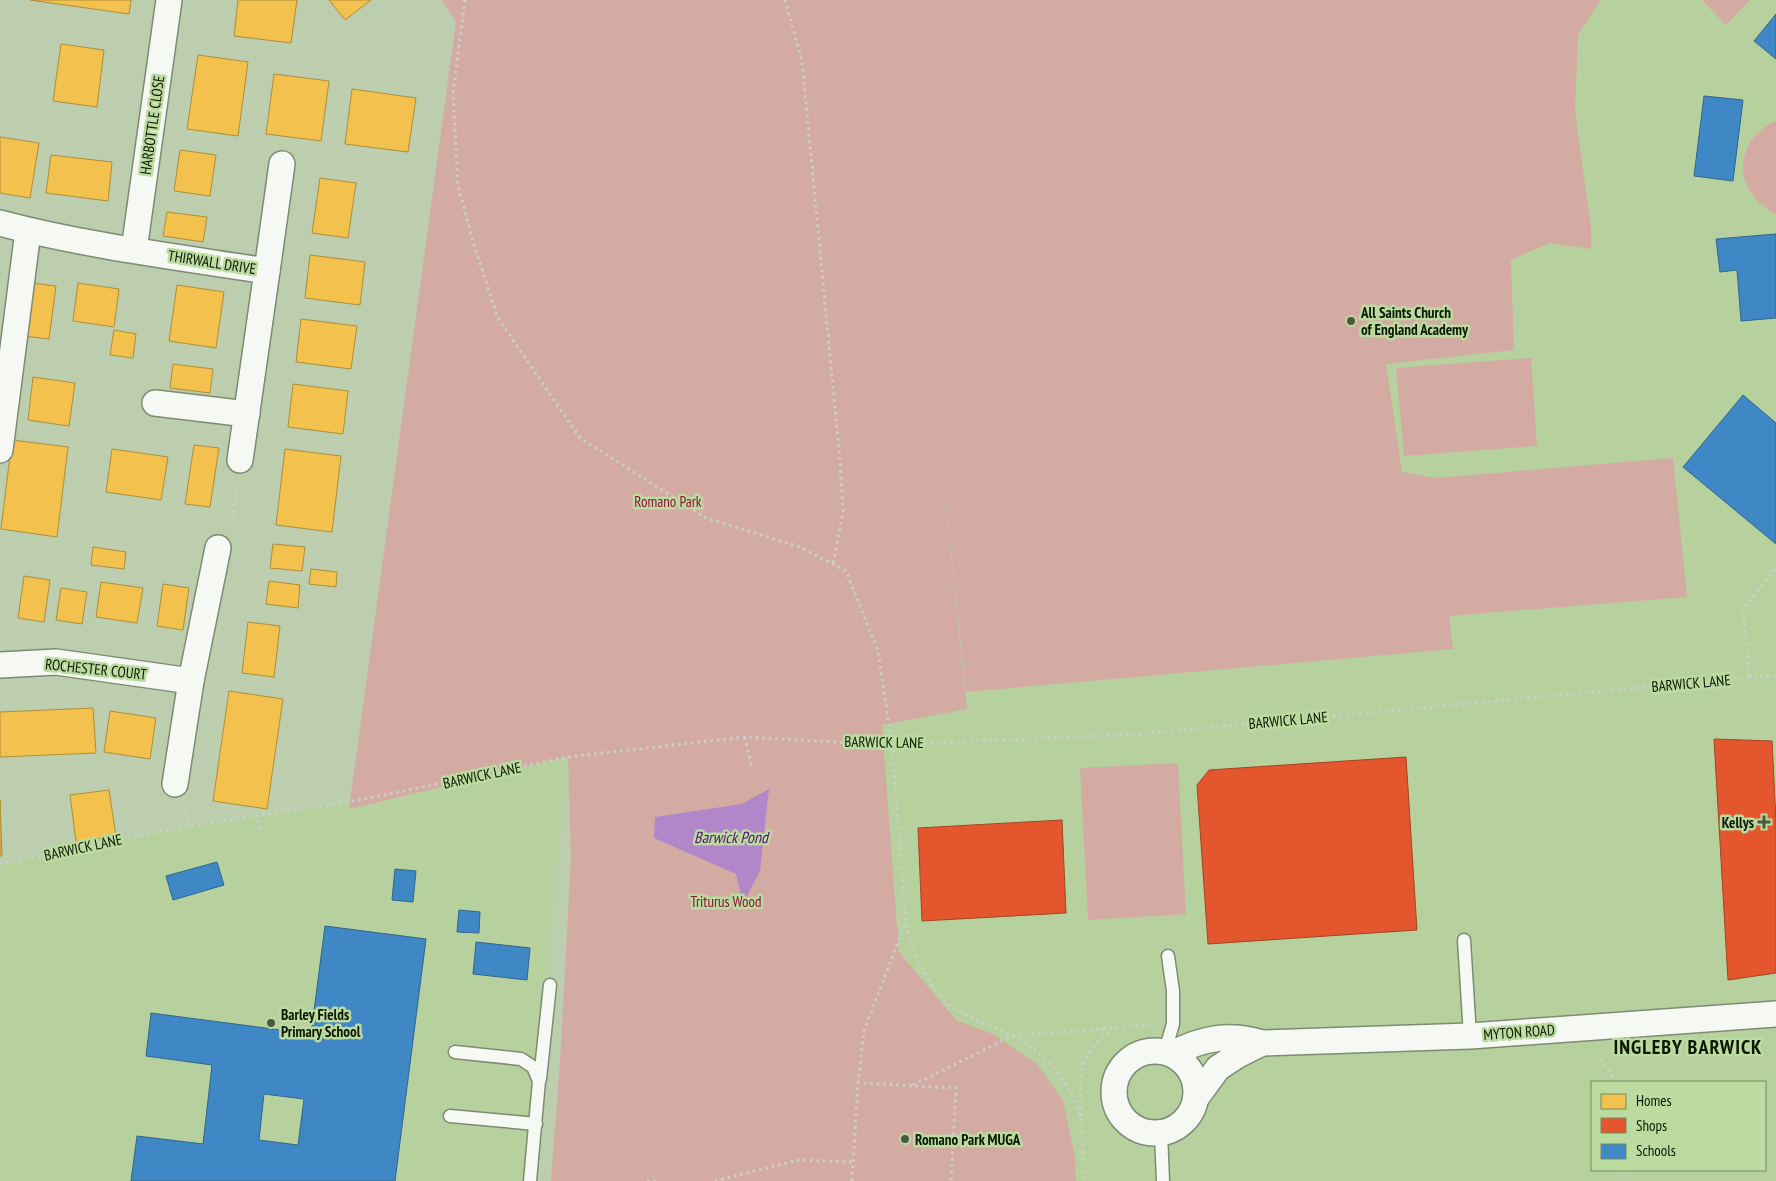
<svg xmlns="http://www.w3.org/2000/svg" width="1776" height="1181" font-family="'PT Sans Narrow',sans-serif">
  <style>
    .built { fill: #b6d19e; fill-rule: evenodd }
    .green { fill: #d4aba3 }
    .water { fill: #b187ca }
    .homes { fill: #f2c14e; stroke: #ad8e38 }
    .shops { fill: #e4572e; stroke: #a44421 }
    .schools { fill: #3f88c5; stroke: #30668b; fill-rule: evenodd }
    .lines { fill: none; stroke-linecap: round; stroke-linejoin: round }
    .lane-casing { stroke: #7e8b73; stroke-width: 15 }
    .street-casing { stroke: #7e8b73; stroke-width: 28 }
    .path { stroke: #cad0c6; stroke-width: 3; stroke-dasharray: 2.5 4; stroke-linecap: butt }
    .lane { stroke: #f5f8f3; stroke-width: 12 }
    .street { stroke: #f5f8f3; stroke-width: 25 }
    .poi-dot { fill: #4a583e; stroke: #bbdba0; stroke-width: 2 }
    .labels { text-anchor: middle; dominant-baseline: central; stroke-width: 5; stroke-linejoin: round; paint-order: stroke }
    .street-label { font-size: 15px; fill: #0d1803; stroke: #bbdba0 }
    .poi-label { font-size: 15px; font-weight: bold; fill: #0d1803; stroke: #bbdba0; text-anchor: start }
    .park-label { font-size: 15px; fill: #901038; stroke: #bbdba0 }
    .water-label { font-size: 16px; font-style: italic; fill: #540f74; stroke: #bbdba0 }
    .district-label { font-size: 20px; font-weight: bold; letter-spacing: 1px; fill: #0d1803; stroke: #bbdba0 }
  </style>
  <rect width="100%" height="100%" fill="#bccead"/>
  <g class="built">
    <path d="M892 0H1776V1181H1076L1075 1156 1063 1100 1036 1063 993 1034 956 1020 899 952 882 725 967 709ZM1592 1082H1765V1170H1592Z"/>
    <path d="M568 757 526 1181H0V864L189 826 355 801Z"/>
  </g>
  <g class="green">
    <path d="M442 0H1601L1578 35 1575 111 1591 228V249L1550 243 1511 260 1514 350 1386 364 1402 472 1436 478 1673 458 1687 597 1449 616 1453 649 966 692 929 341 967 709 882 725 899 952 956 1020 993 1034 1036 1063 1063 1100 1075 1156 1076 1181H551L560 1062 571 858 568 757 349 809 456 22Z"/>
    <path d="M1702 0H1750L1726 25Z"/>
    <path d="M1776 121V214C1733 193 1731 141 1776 121Z"/>
    <path d="M1531 358 1537 446 1404 456 1396 368Z"/>
    <path d="M1178 763 1186 914 1088 920 1080 768Z"/>
  </g>
  <path class="water" d="M769 789 760 871 743 904 736 874 654 838 655 817 742 804Z"/>
  <g class="homes">
    <path d="M30 0H131L129 14Z"/>
    <path d="M238 0H297L291 43 234 36Z"/>
    <path d="M329 0H371L345 20Z"/>
    <path d="M61 44 104 50 97 107 53 101Z"/>
    <path d="M198 55 248 62 238 136 187 129Z"/>
    <path d="M274 74 329 81 321 141 266 134Z"/>
    <path d="M352 89 416 98 408 152 345 144Z"/>
    <path d="M0 137 39 143 30 198 0 193Z"/>
    <path d="M180 150 216 155 210 196 174 191Z"/>
    <path d="M51 155 112 162 108 201 46 193Z"/>
    <path d="M320 178 356 183 348 238 312 233Z"/>
    <path d="M167 212 207 217 203 242 163 236Z"/>
    <path d="M310 255 365 262 360 305 305 298Z"/>
    <path d="M31 283 56 286 49 339 24 336Z"/>
    <path d="M78 283 119 289 114 327 73 321Z"/>
    <path d="M177 285 224 292 216 348 169 341Z"/>
    <path d="M301 319 357 326 351 369 296 362Z"/>
    <path d="M114 330 136 334 133 358 110 355Z"/>
    <path d="M173 364 213 369 210 393 170 388Z"/>
    <path d="M33 377 75 383 69 426 28 420Z"/>
    <path d="M293 384 348 391 343 434 288 427Z"/>
    <path d="M12 440 68 447 57 537 1 529Z"/>
    <path d="M194 445 219 448 210 507 185 504Z"/>
    <path d="M112 449 168 457 161 500 106 492Z"/>
    <path d="M285 449 341 456 332 532 276 525Z"/>
    <path d="M273 544 305 547 302 571 270 568Z"/>
    <path d="M93 547 126 552 124 569 91 565Z"/>
    <path d="M311 569 337 572 336 587 309 584Z"/>
    <path d="M24 576 50 580 44 622 18 618Z"/>
    <path d="M269 581 300 585 298 608 266 604Z"/>
    <path d="M101 582 143 588 137 623 96 617Z"/>
    <path d="M163 584 189 588 183 630 157 626Z"/>
    <path d="M61 588 87 592 82 624 56 620Z"/>
    <path d="M248 622 280 626 274 677 242 673Z"/>
    <path d="M229 691 283 699 267 809 213 801Z"/>
    <path d="M93 708 96 753 0 757V712Z"/>
    <path d="M110 711 156 718 150 759 104 752Z"/>
    <path d="M109 790 116 836 76 842 70 795Z"/>
    <path d="M0 800 2 856H0Z"/>
  </g>
  <g class="shops">
    <path d="M1714 739 1772 741 1776 821V973L1728 980Z"/>
    <path d="M1406 757 1417 930 1208 944 1197 785 1209 770Z"/>
    <path d="M1062 820 1066 913 922 921 918 828Z"/>
  </g>
  <g class="schools">
    <path d="M1776 14V59L1754 41Z"/>
    <path d="M1704 96 1743 100 1733 181 1694 176Z"/>
    <path d="M1776 234V318L1741 321 1737 270 1720 272 1716 239Z"/>
    <path d="M1743 395 1776 423V544L1683 467Z"/>
    <path d="M217 862 224 885 173 900 166 876Z"/>
    <path d="M395 869 416 871 413 902 392 900Z"/>
    <path d="M459 910 480 912 479 933 457 932Z"/>
    <path d="M325 926 426 939 395 1181H131L137 1136 203 1144 212 1065 146 1056 151 1013 311 1034ZM264 1094 304 1099 298 1145 259 1140Z"/>
    <path d="M476 942 530 948 527 980 473 974Z"/>
  </g>
  <g class="lines">
    <defs>
      <g id="lane">
        <path d="M1464 940 1470 1036"/>
        <path d="M1165 1051 1173 1024V991L1168 956"/>
        <path d="M455 1052 521 1059 533 1067 539 1081 530 1181"/>
        <path d="M540 1079 550 985"/>
        <path d="M450 1116 536 1124"/>
        <path d="M1161 1133 1163 1181"/>
      </g>
      <g id="street">
        <path d="M0 223C87 246 178 257 267 271L240 460"/>
        <path d="M134 250 169 0"/>
        <path d="M267 271 282 164"/>
        <path d="M155 403 247 414"/>
        <path d="M0 450 28 231"/>
        <path d="M0 665 56 662 191 681 218 548"/>
        <path d="M175 784 191 681"/>
        <circle cx="1155" cy="1092" r="41"/>
        <path d="M1172 1054C1202 1038 1229 1033 1262 1043L1470 1036 1776 1014"/>
        <path d="M1196 1098 1218 1068 1238 1055 1262 1043"/>
      </g>
    </defs>
    <use href="#lane" class="lane-casing"/>
    <use href="#street" class="street-casing"/>
    <g class="path">
      <path d="M465 0 453 93 458 185 473 242 498 318 580 438 706 518 800 547 846 571 878 651 892 745 906 923C913 953 926 984 950 1005 960 1013 972 1018 984 1023 1016 1037 1038 1047 1060 1076 1069 1088 1078 1105 1081 1120 1084 1140 1082 1161 1083 1181"/>
      <path d="M785 0 802 61 840 461 843 512 833 564"/>
      <path d="M229 524 232 522 237 487"/>
      <path d="M1750 677 1743 609 1776 568"/>
      <path d="M745 737 751 765"/>
      <path d="M183 808 189 826"/>
      <path d="M256 814 261 833"/>
      <path d="M0 864 189 826 355 801 568 757 745 737 892 745 1138 734 1776 675"/>
      <path d="M1600 1053V1059L1617 1082"/>
      <path d="M858 1083 864 1031 905 924"/>
      <path d="M913 1085 1012 1036 1152 1025"/>
      <path d="M1081 1116C1080 1069 1075 1061 1112 1029"/>
      <path d="M1624 1170V1181"/>
      <path d="M647 1181H656"/>
      <path d="M715 1181 798 1160 853 1162"/>
      <path d="M852 1181 858 1083 956 1088 951 1181"/>
    </g>
    <use href="#lane" class="lane"/>
    <use href="#street" class="street"/>
  </g>
  <g class="poi-dot">
    <circle cx="1351" cy="321" r="5"/>
    <path d="M1761.5 814.5h5v5h5v5h-5v5h-5v-5h-5v-5h5z"/>
    <circle cx="271" cy="1023" r="5"/>
    <circle cx="905" cy="1139" r="5"/>
  </g>
  <g class="labels">
    <g class="street-label">
      <text transform="translate(152 125) rotate(-82)">HARBOTTLE CLOSE</text>
      <text transform="translate(212 262) rotate(9)">THIRWALL DRIVE</text>
      <text transform="translate(96 669) rotate(6)">ROCHESTER COURT</text>
      <text transform="translate(1691 683) rotate(-5)">BARWICK LANE</text>
      <text transform="translate(1288 720) rotate(-5)">BARWICK LANE</text>
      <text transform="translate(884 742) rotate(1)">BARWICK LANE</text>
      <text transform="translate(482 775) rotate(-12)">BARWICK LANE</text>
      <text transform="translate(83 847) rotate(-12)">BARWICK LANE</text>
      <text transform="translate(1519 1032) rotate(-4)">MYTON ROAD</text>
    </g>
    <g class="poi-label">
      <text x="1361" y="312">All Saints Church<tspan x="1361" dy="17">of England Academy</tspan></text>
      <text x="1754" y="822" text-anchor="end">Kellys</text>
      <text x="281" y="1014">Barley Fields<tspan x="281" dy="17">Primary School</tspan></text>
      <text x="915" y="1139">Romano Park MUGA</text>
    </g>
    <g class="park-label">
      <text x="668" y="501">Romano Park</text>
      <text x="726" y="901">Triturus Wood</text>
    </g>
    <g class="water-label">
      <text x="731" y="837">Barwick Pond</text>
    </g>
    <g class="district-label">
      <text x="1688" y="1047">INGLEBY BARWICK</text>
    </g>
  </g>
  <rect x="1591" y="1081" width="175" height="90" fill="#bbdba0" stroke="#758d61"/>
  <rect x="1601" y="1094" width="25" height="15" fill="#f2c14e" stroke="#758d61"/>
  <text x="1636" y="1106" font-size="15" fill="#0d1803">Homes</text>
  <rect x="1601" y="1118" width="25" height="15" fill="#e4572e" stroke="#758d61"/>
  <text x="1636" y="1131" font-size="15" fill="#0d1803">Shops</text>
  <rect x="1601" y="1144" width="25" height="15" fill="#3f88c5" stroke="#758d61"/>
  <text x="1636" y="1156" font-size="15" fill="#0d1803">Schools</text>
</svg>
